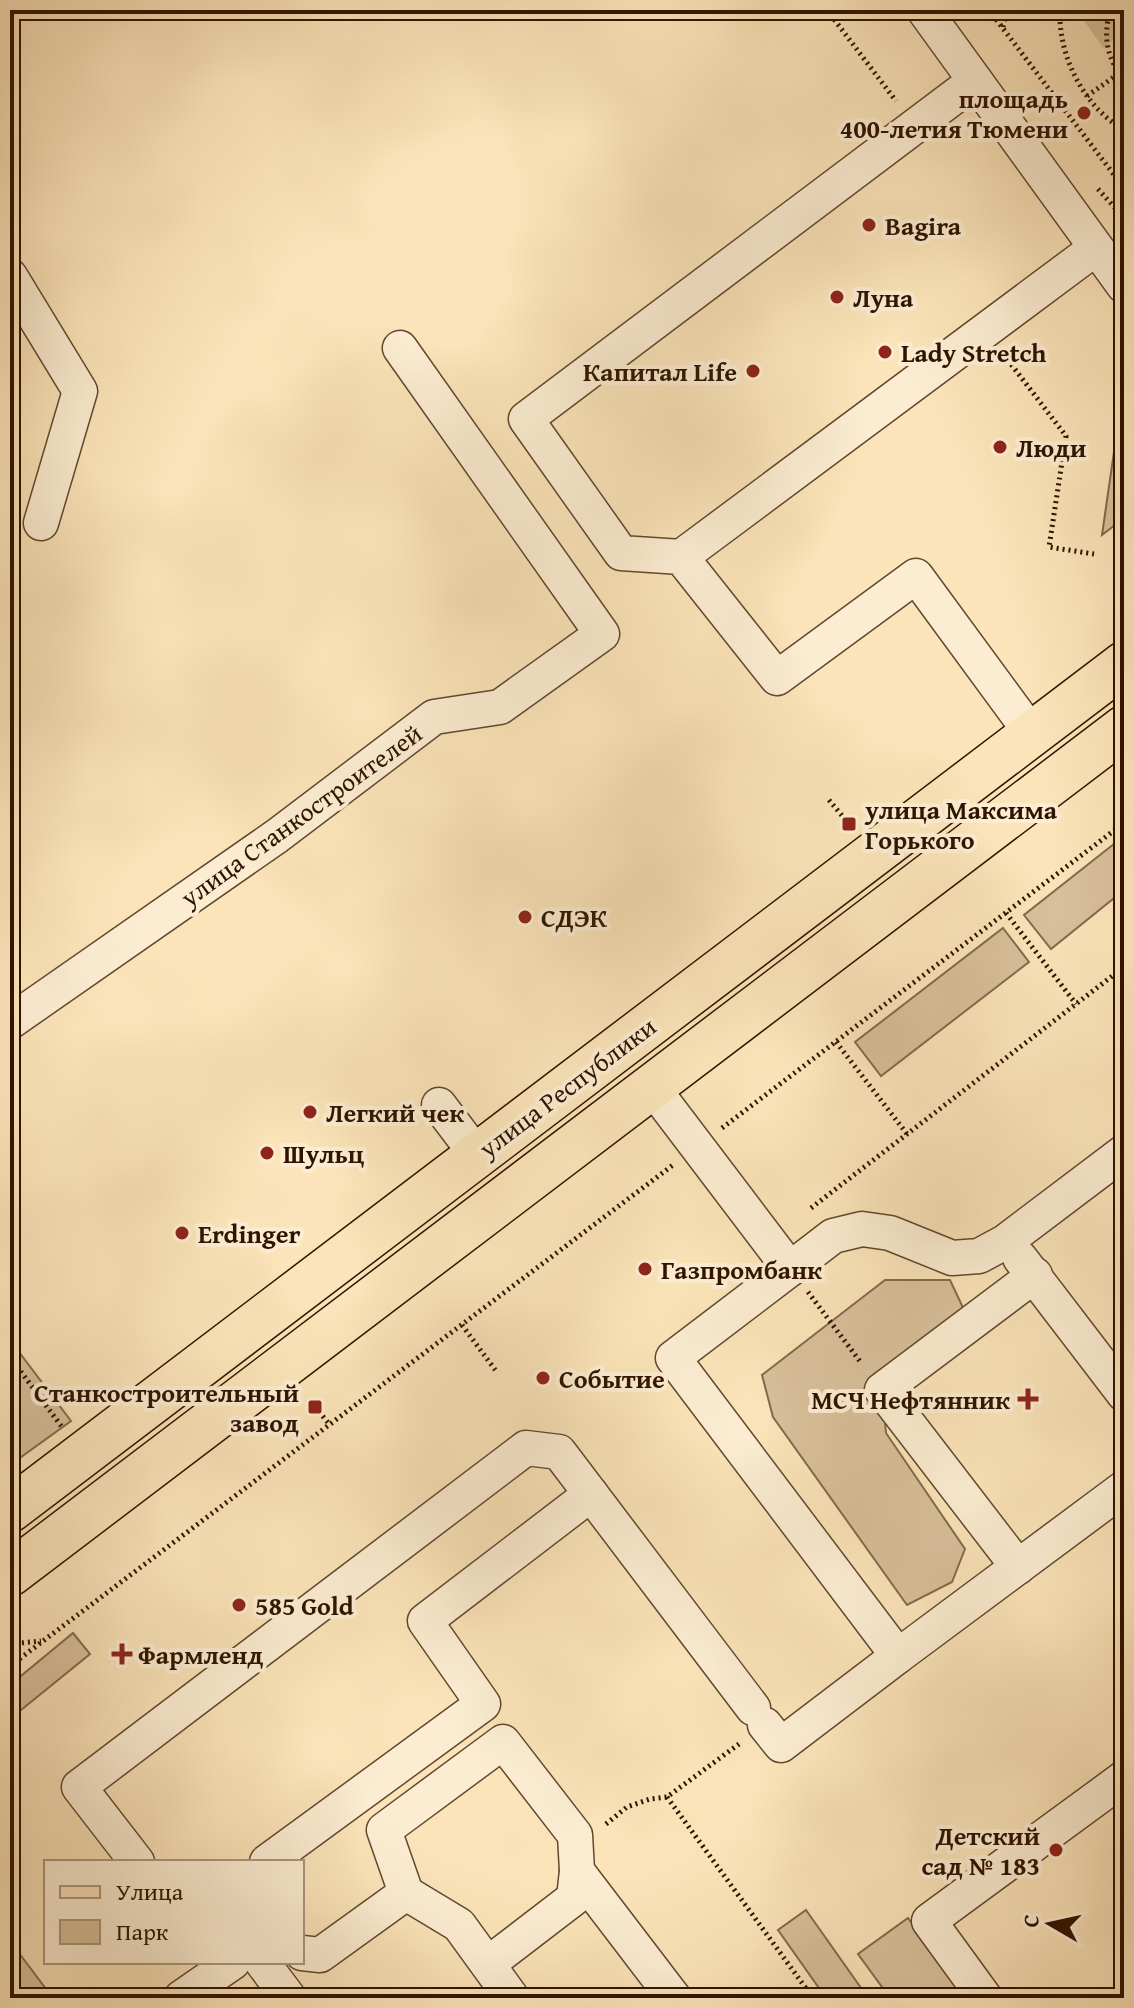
<svg xmlns="http://www.w3.org/2000/svg" width="1134" height="2008" font-family="'Gentium Book Plus',serif">
  <style>
    .green { fill: #d8c09a; stroke: #846a4d; stroke-width: 2 }
    .lines { fill: none; stroke-linecap: round; stroke-linejoin: round }
    .minor-tunnel { stroke: #dcc59d; stroke-width: 34; stroke-dasharray: 34 17; stroke-linecap: butt }
    .minor-casing { stroke: #62472e; stroke-width: 37 }
    .major-casing { stroke: #2f1300; stroke-width: 47 }
    .path { stroke: #2f1300; stroke-width: 5; stroke-dasharray: 2 4; stroke-linecap: butt }
    .minor { stroke: #fcedd2; stroke-width: 34 }
    .major { stroke: #fbe4b9; stroke-width: 44 }
    .poi-dot { fill: #8f2418; stroke: #fcedd2; stroke-width: 3 }
    .labels { text-anchor: middle; dominant-baseline: central; stroke-width: 8; stroke-linejoin: round; paint-order: stroke }
    .poi-label { font-size: 26px; font-weight: bold; fill: #2f1300; stroke: #fcedd2; text-anchor: start }
    .street-label { font-size: 26px; fill: #2f1300; stroke: #fcedd2 }
  </style>
  <rect width="100%" height="100%" fill="#fbe4b9"/>
  <filter id="stains"><feTurbulence type="fractalNoise" baseFrequency=".0025" numOctaves="4"/><feColorMatrix values="0 0 0 0 .2 0 0 0 0 .09 0 0 0 0 .02 0 0 0 .5 -.17"/></filter>
  <radialGradient id="worn" r=".72"><stop offset=".6" stop-color="#630" stop-opacity="0"/><stop offset="1" stop-color="#630" stop-opacity=".3"/></radialGradient>
  <g class="green">
    <path d="M1120 410 1124 415V518L1102 535Z"/>
    <path d="M1124 836V890L1051 949 1024 915Z"/>
    <path d="M1003 928 1029 962 881 1076 855 1042Z"/>
    <path d="M885 1280H950L966 1314 881 1379 886 1433 965 1549 952 1582 907 1605 773 1417 762 1375Z"/>
    <path d="M10 1340 71 1421 10 1465Z"/>
    <path d="M73 1633 90 1654 10 1719V1685Z"/>
    <path d="M806 1910 866 1995 862 1998H826L778 1930Z"/>
    <path d="M908 1918 967 1998H890L858 1954Z"/>
    <path d="M10 1941 46 1989 34 1998 10 1997Z"/>
  </g>
  <g class="lines">
    <path class="minor-tunnel" d="M1097 10 1124 47"/>
    <defs>
      <g id="minor">
        <path d="M924 10 1124 286"/>
        <path d="M975 81 526 419 621 553 681 557 777 678 916 576 1032 734"/>
        <path d="M10 276 80 391 41 523"/>
        <path d="M681 557 1096 248"/>
        <path d="M10 1022 277 836 434 717 500 707 602 634 400 348"/>
        <path d="M652 1087 790 1269 833 1236 862 1229 890 1233 952 1258 979 1256 1005 1242 1124 1152"/>
        <path d="M439 1105 477 1155"/>
        <path d="M1020 1258 1124 1394"/>
        <path d="M1018 1567 882 1390 1035 1275"/>
        <path d="M898 1656 1124 1488"/>
        <path d="M765 1725 781 1745 898 1656 673 1358 790 1269"/>
        <path d="M137 1862 79 1787 526 1448 559 1452 753 1708"/>
        <path d="M267 1862 483 1704 425 1621 591 1494"/>
        <path d="M577 1871 674 1998"/>
        <path d="M406 1893 384 1830 503 1742 575 1835 577 1871 574 1898 488 1964"/>
        <path d="M302 1953 320 1955 406 1893 459 1925 512 1998"/>
        <path d="M262 1962 289 1998"/>
        <path d="M181 1998 233 1962"/>
        <path d="M985 1998 929 1921 1124 1778"/>
      </g>
      <g id="major">
        <path d="M10 1510 1124 664"/>
        <path d="M10 1574 1124 728"/>
      </g>
    </defs>
    <use href="#minor" class="minor-casing"/>
    <use href="#major" class="major-casing"/>
    <g class="path">
      <path d="M827 10 896 101"/>
      <path d="M989 10 1124 188"/>
      <path d="M1060 10C1058 56 1084 107 1124 130"/>
      <path d="M1111 10C1102 34 1107 60 1124 79"/>
      <path d="M1003 27 1007 10"/>
      <path d="M1087 96 1124 70"/>
      <path d="M1098 189 1124 218"/>
      <path d="M1004 355 1066 436 1049 547 1094 554"/>
      <path d="M829 800 849 824"/>
      <path d="M1006 913 1076 1004"/>
      <path d="M836 1042 907 1134"/>
      <path d="M722 1128 1124 823"/>
      <path d="M811 1208 1124 967"/>
      <path d="M808 1292 862 1364"/>
      <path d="M462 1325 496 1371"/>
      <path d="M10 1357 62 1427"/>
      <path d="M315 1407 330 1425"/>
      <path d="M10 1644 41 1641"/>
      <path d="M10 1666 673 1165"/>
      <path d="M667 1797 813 1998"/>
      <path d="M606 1824 627 1807 650 1799 667 1797 739 1744"/>
    </g>
    <use href="#minor" class="minor"/>
    <use href="#major" class="major"/>
  </g>
  <g class="poi-dot">
    <circle cx="1084" cy="113" r="8"/>
    <circle cx="869" cy="225" r="8"/>
    <circle cx="837" cy="297" r="8"/>
    <circle cx="885" cy="352" r="8"/>
    <circle cx="753" cy="371" r="8"/>
    <circle cx="1000" cy="447" r="8"/>
    <rect x="841" y="816" width="16" height="16" rx="4"/>
    <circle cx="525" cy="917" r="8"/>
    <circle cx="310" cy="1112" r="8"/>
    <circle cx="267" cy="1153" r="8"/>
    <circle cx="182" cy="1233" r="8"/>
    <circle cx="645" cy="1269" r="8"/>
    <circle cx="543" cy="1378" r="8"/>
    <path d="M1024 1387h8v8h8v8h-8v8h-8v-8h-8v-8h8z"/>
    <rect x="307" y="1399" width="16" height="16" rx="4"/>
    <circle cx="239" cy="1605" r="8"/>
    <path d="M118 1642h8v8h8v8h-8v8h-8v-8h-8v-8h8z"/>
    <circle cx="1056" cy="1850" r="8"/>
  </g>
  <g class="labels">
    <g class="poi-label">
      <text x="1068" y="98" text-anchor="end">площадь<tspan x="1068" dy="30">400-летия Тюмени</tspan></text>
      <text x="885" y="225">Bagira</text>
      <text x="853" y="297">Луна</text>
      <text x="901" y="352">Lady Stretch</text>
      <text x="737" y="371" text-anchor="end">Капитал Life</text>
      <text x="1016" y="447">Люди</text>
      <text x="865" y="809">улица Максима<tspan x="865" dy="30">Горького</tspan></text>
      <text x="541" y="917">СДЭК</text>
      <text x="326" y="1112">Легкий чек</text>
      <text x="283" y="1153">Шульц</text>
      <text x="198" y="1233">Erdinger</text>
      <text x="661" y="1269">Газпромбанк</text>
      <text x="559" y="1378">Событие</text>
      <text x="299" y="1392" text-anchor="end">Станкостроительный<tspan x="299" dy="30">завод</tspan></text>
      <text x="1010" y="1399" text-anchor="end">МСЧ Нефтянник</text>
      <text x="255" y="1605">585 Gold</text>
      <text x="138" y="1654">Фармленд</text>
      <text x="1040" y="1835" text-anchor="end">Детский<tspan x="1040" dy="30">сад № 183</tspan></text>
    </g>
    <g class="street-label">
      <text transform="translate(301 815) rotate(-36)">улица Станкостроителей</text>
      <text transform="translate(567 1087) rotate(-37)">улица Республики</text>
    </g>
  </g>
  <rect width="1134" height="2008" fill="none" stroke="#fbe4b9" stroke-width="40"/>
  <rect x="12" y="12" width="1110" height="1984" fill="none" stroke="#2f1300" stroke-width="4"/>
  <rect x="20" y="20" width="1094" height="1968" fill="none" stroke="#2f1300" stroke-width="2"/>
  <rect x="44" y="1860" width="260" height="104" fill="#fcedd2" stroke="#aa967e" stroke-width="2"/>
  <rect x="60" y="1886" width="40" height="12" fill="#fbe4b9" stroke="#aa967e" stroke-width="2"/>
  <text x="116" y="1900" font-size="24" fill="#2f1300">Улица</text>
  <rect x="60" y="1920" width="40" height="24" fill="#d8c09a" stroke="#aa967e" stroke-width="2"/>
  <text x="116" y="1940" font-size="24" fill="#2f1300">Парк</text>
  <g transform="translate(1050 1924) rotate(279)" stroke="#fcedd2" stroke-width="6" paint-order="stroke">
  <path d="M0-6L14 30L0 20L-14 30Z" fill="#2f1300"/>
  <text y="-12" font-size="22" font-weight="bold" text-anchor="middle" fill="#2f1300">С</text>
  </g>
  <rect width="100%" height="100%" filter="url(#stains)"/>
  <rect width="100%" height="100%" fill="url(#worn)"/>
</svg>
